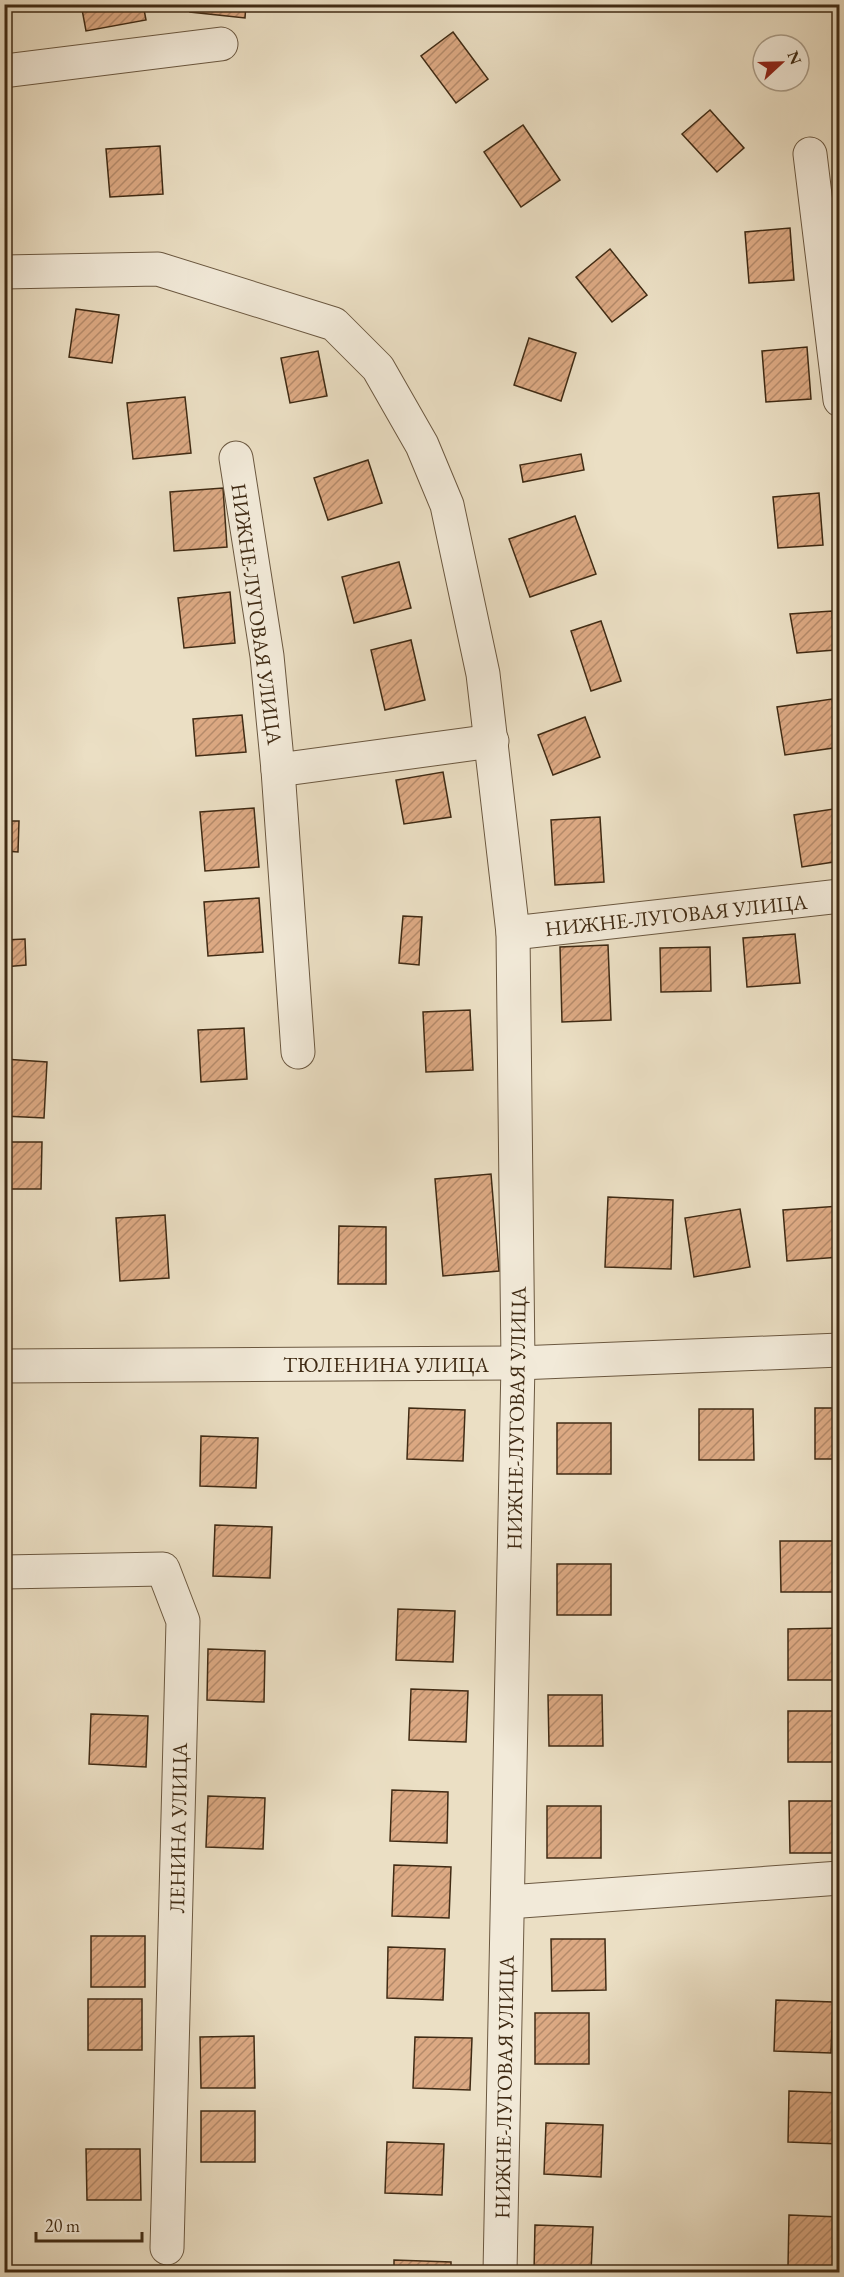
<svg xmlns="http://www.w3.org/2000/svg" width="844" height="2277" font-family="'EB Garamond',serif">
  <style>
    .building { fill: url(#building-hatch); stroke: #402b14; stroke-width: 1.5 }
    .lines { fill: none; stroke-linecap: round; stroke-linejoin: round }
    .street-casing { stroke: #6b5840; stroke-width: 35 }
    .street { stroke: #f2ead9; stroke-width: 33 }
    .labels { text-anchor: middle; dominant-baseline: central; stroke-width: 5; stroke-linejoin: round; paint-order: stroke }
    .street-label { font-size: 21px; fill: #402b14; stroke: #f2ead9 }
  </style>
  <defs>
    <pattern id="building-hatch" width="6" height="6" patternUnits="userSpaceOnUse" patternTransform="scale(1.5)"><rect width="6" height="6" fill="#dca983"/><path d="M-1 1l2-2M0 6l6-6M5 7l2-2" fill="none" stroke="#b48a6a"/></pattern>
  </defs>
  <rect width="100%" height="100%" fill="#ebdfc4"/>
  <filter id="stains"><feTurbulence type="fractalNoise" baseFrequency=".00333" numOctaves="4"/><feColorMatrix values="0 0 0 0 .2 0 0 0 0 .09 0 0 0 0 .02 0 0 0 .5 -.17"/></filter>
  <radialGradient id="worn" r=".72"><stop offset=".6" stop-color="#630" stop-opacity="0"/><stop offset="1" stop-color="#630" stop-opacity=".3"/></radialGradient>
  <g class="building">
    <path d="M81 4H143L146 20 86 31Z"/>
    <path d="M191 4H246L245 18 190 12Z"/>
    <path d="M453 32 488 79 456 103 421 56Z"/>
    <path d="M710 110 744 148 717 172 682 134Z"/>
    <path d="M523 125 560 180 521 207 484 152Z"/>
    <path d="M160 146 163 194 110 197 106 149Z"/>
    <path d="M790 228 794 280 749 283 745 232Z"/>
    <path d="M610 249 647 295 612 322 576 277Z"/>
    <path d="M76 309 119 315 112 363 69 357Z"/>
    <path d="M529 338 576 353 561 401 514 385Z"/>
    <path d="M807 347 811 399 766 402 762 351Z"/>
    <path d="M318 351 327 396 290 403 281 358Z"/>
    <path d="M185 397 191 453 133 459 127 403Z"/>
    <path d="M581 454 584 470 523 482 520 465Z"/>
    <path d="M368 460 382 503 328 520 314 478Z"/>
    <path d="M223 488 227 547 174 551 170 492Z"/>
    <path d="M819 493 823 545 778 548 773 497Z"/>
    <path d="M575 516 596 574 530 597 509 539Z"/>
    <path d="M399 562 411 608 354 623 342 577Z"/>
    <path d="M230 592 235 643 184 648 178 598Z"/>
    <path d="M832 611 835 650 797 653 790 614Z"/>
    <path d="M601 621 621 681 591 691 571 631Z"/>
    <path d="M411 640 425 700 385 710 371 650Z"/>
    <path d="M832 699 840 747 785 755 777 707Z"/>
    <path d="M242 715 246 752 196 756 193 719Z"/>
    <path d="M585 717 600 757 553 775 538 735Z"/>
    <path d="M443 772 451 817 404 824 396 780Z"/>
    <path d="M254 808 259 867 205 871 200 812Z"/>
    <path d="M840 808V861L802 867 794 815Z"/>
    <path d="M600 817 604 882 555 885 551 820Z"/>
    <path d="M4 821H19L18 852 4 851Z"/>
    <path d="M259 898 263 952 208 956 204 902Z"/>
    <path d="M403 916 422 917 419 965 399 963Z"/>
    <path d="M795 934 800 983 747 987 743 938Z"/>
    <path d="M25 939 26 965 4 967V940Z"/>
    <path d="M608 945 611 1020 562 1022 560 947Z"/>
    <path d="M710 947 711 991 661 992 660 948Z"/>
    <path d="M470 1010 473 1070 426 1072 423 1012Z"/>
    <path d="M244 1028 247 1079 201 1082 198 1030Z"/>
    <path d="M4 1059 47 1062 44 1118 4 1116Z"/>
    <path d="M4 1142H42L41 1189H4Z"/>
    <path d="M491 1174 499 1271 443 1276 435 1179Z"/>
    <path d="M608 1197 673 1200 671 1269 605 1267Z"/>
    <path d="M840 1206V1257L787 1261 783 1210Z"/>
    <path d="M740 1209 750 1267 694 1277 685 1218Z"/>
    <path d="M165 1215 169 1278 120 1281 116 1218Z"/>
    <path d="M339 1226 386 1227V1284H338Z"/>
    <path d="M409 1408 465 1410 463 1461 407 1459Z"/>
    <rect x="815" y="1408" width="25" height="51"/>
    <path d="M699 1409H753L754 1460H699Z"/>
    <path d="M4 1416H10L9 1468H4Z"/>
    <rect x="557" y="1423" width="54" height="51"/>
    <path d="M201 1436 258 1438 256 1488 200 1486Z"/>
    <path d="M215 1525 272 1527 270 1578 213 1576Z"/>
    <path d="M780 1541H834L835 1592H781Z"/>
    <rect x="557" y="1564" width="54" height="51"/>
    <path d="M398 1609 455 1611 453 1662 396 1660Z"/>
    <path d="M840 1628V1680H788V1629Z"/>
    <path d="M208 1649 265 1651 264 1702 207 1700Z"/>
    <path d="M411 1689 468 1691 466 1742 409 1740Z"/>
    <path d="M548 1695H602L603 1746H549Z"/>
    <rect x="788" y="1711" width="52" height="51"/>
    <path d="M91 1714 148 1716 146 1767 89 1764Z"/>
    <path d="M392 1790 448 1792 447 1843 390 1841Z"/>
    <path d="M208 1796 265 1798 263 1849 206 1847Z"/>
    <path d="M789 1801H840V1853H790Z"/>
    <rect x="547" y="1806" width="54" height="52"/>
    <path d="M394 1865 451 1867 449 1918 392 1916Z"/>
    <rect x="91" y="1936" width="54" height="51"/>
    <path d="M551 1939H605L606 1990 552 1991Z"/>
    <path d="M388 1947 445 1949 443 2000 387 1998Z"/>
    <rect x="88" y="1999" width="54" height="51"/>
    <path d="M776 2000 833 2002 831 2053 774 2051Z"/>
    <rect x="535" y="2013" width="54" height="51"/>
    <path d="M254 2036 255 2088H201L200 2037Z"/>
    <path d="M415 2037 472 2038 470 2090 413 2088Z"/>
    <path d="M789 2091 840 2093V2144L788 2142Z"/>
    <rect x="201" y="2111" width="54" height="51"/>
    <path d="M546 2123 603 2125 601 2177 544 2174Z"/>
    <path d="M387 2142 444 2144 442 2195 385 2193Z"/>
    <path d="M86 2149H140L141 2200H87Z"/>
    <path d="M789 2215 840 2217V2268L788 2266Z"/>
    <path d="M535 2225 593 2227 591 2272H534Z"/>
    <path d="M394 2260 451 2262V2272H394Z"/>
  </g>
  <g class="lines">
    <defs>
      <g id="street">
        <path d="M4 71 221 44"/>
        <path d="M810 154 840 400"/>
        <path d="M4 272 158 269 334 324 378 368 422 445 447 505 483 674 513 933 518 1363 500 2272"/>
        <path d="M236 458 267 656 278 770 298 1052"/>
        <path d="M278 770 492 741"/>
        <path d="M513 933 840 896"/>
        <path d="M4 1366 518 1363 840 1350"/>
        <path d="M4 1572 163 1569 183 1621 167 2248"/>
        <path d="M508 1902 840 1878"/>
      </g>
    </defs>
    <use href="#street" class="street-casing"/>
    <use href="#street" class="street"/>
  </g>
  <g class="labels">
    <g class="street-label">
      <text transform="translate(257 614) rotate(82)">НИЖНЕ-ЛУГОВАЯ УЛИЦА</text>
      <text transform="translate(676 915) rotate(-6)">НИЖНЕ-ЛУГОВАЯ УЛИЦА</text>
      <text x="386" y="1364">ТЮЛЕНИНА УЛИЦА</text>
      <text transform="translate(516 1418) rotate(-89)">НИЖНЕ-ЛУГОВАЯ УЛИЦА</text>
      <text transform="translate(178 1828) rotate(-89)">ЛЕНИНА УЛИЦА</text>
      <text transform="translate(504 2087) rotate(-89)">НИЖНЕ-ЛУГОВАЯ УЛИЦА</text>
    </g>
  </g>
  <rect width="844" height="2277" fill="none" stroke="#ebdfc4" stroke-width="24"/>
  <rect x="6" y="6" width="832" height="2265" fill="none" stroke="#402b14" stroke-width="3"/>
  <rect x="12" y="12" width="820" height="2253" fill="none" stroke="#402b14" stroke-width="1.5"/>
  <g transform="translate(781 63) rotate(68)"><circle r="28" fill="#f2ead9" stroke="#ab9e8a" stroke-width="1.5"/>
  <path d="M0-4.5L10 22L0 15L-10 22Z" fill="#8f2418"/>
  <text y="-9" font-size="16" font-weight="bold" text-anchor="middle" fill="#402b14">N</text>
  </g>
  <path d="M36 2232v9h106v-9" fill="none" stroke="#402b14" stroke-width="3"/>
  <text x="45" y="2232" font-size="18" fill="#402b14" stroke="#f2ead9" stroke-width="4.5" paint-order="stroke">20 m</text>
  <rect width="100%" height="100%" filter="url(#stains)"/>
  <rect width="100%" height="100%" fill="url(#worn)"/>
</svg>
